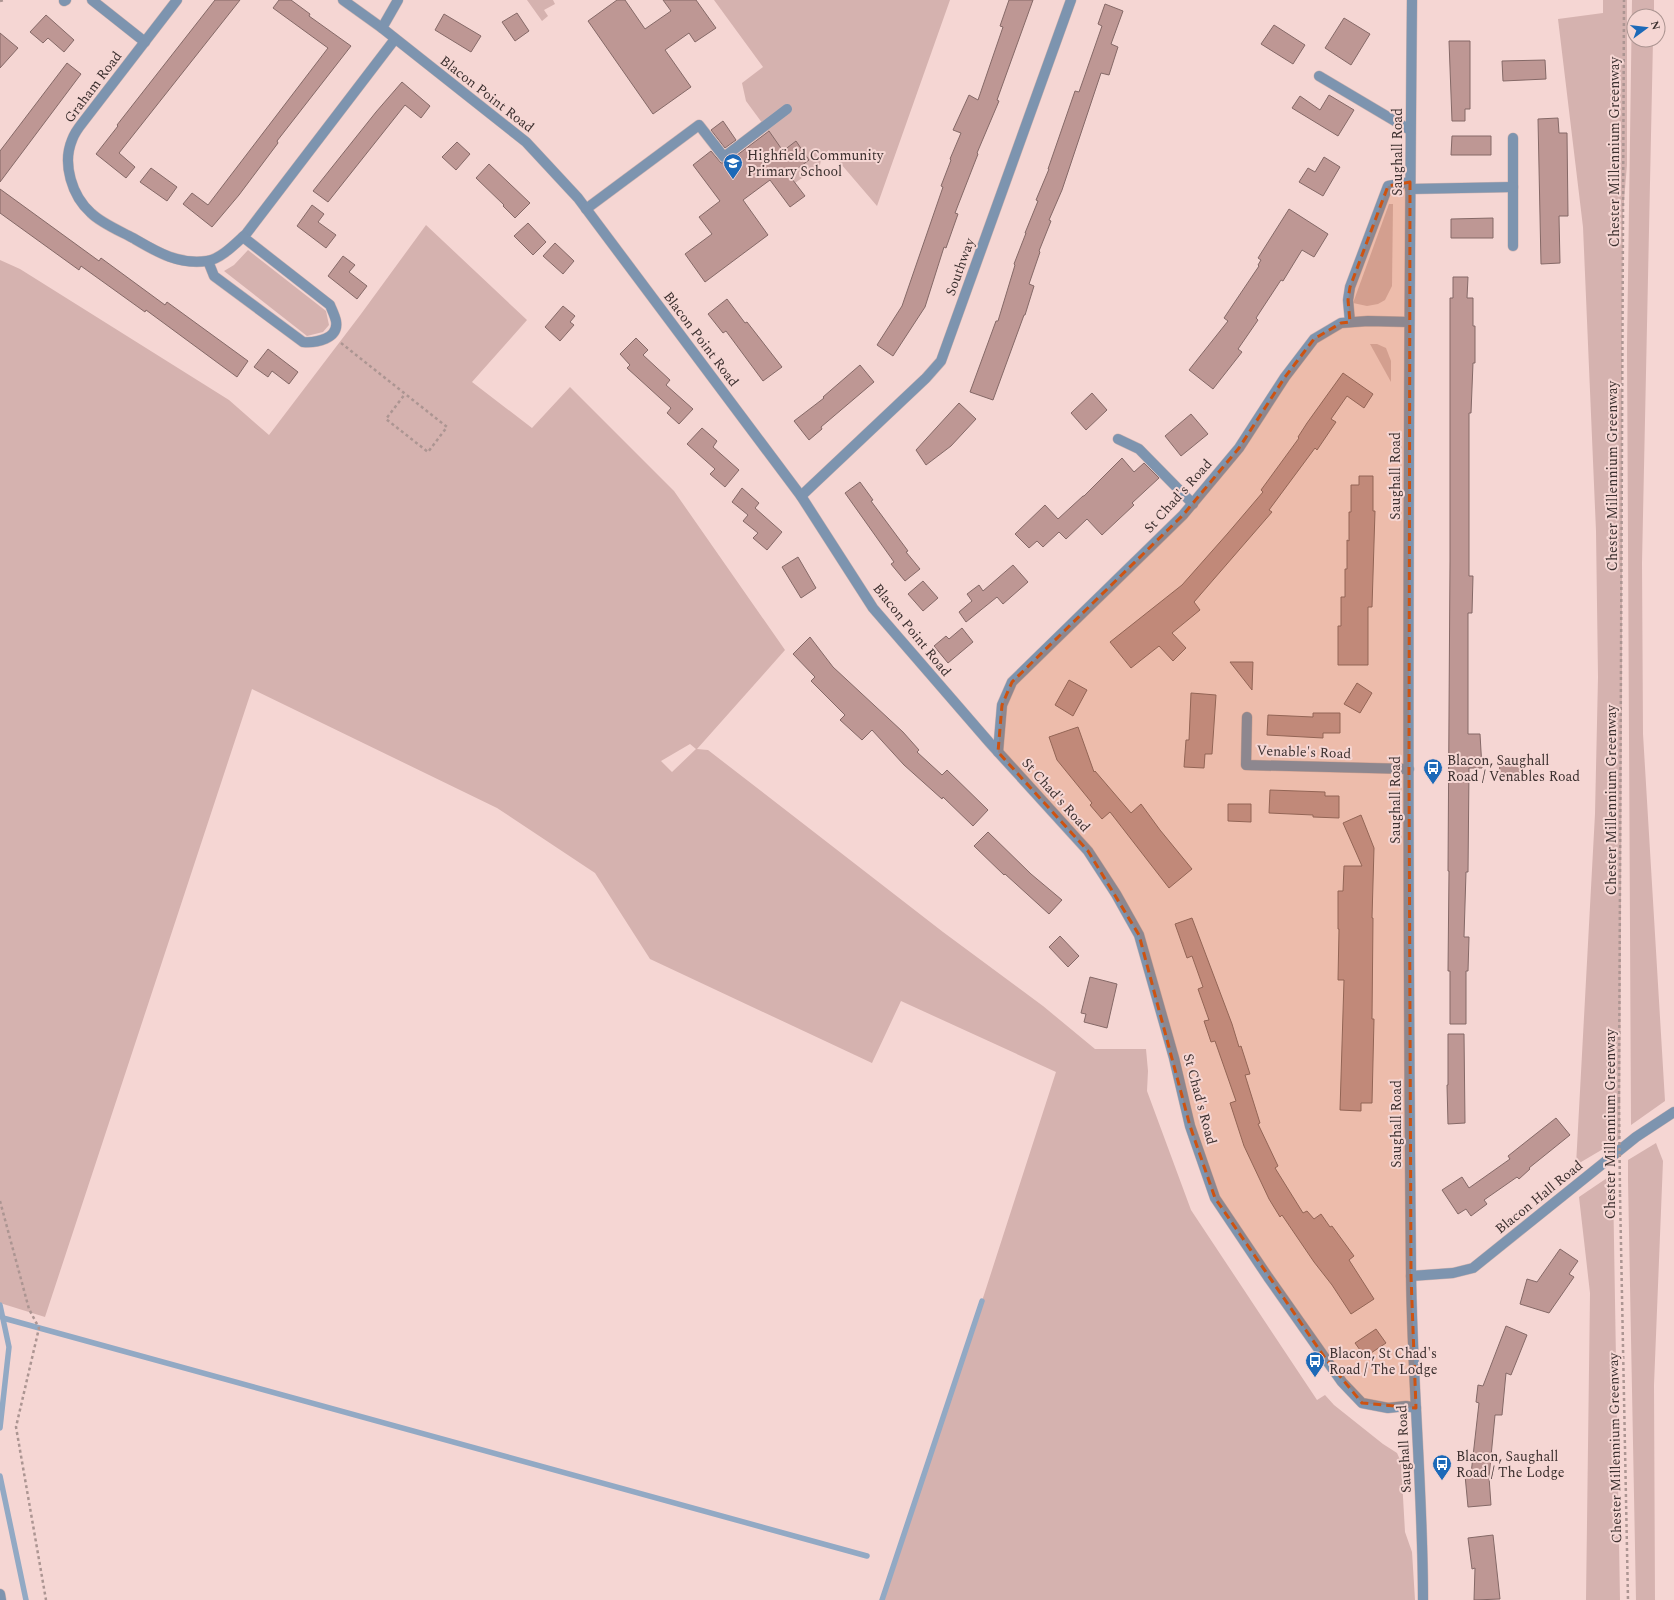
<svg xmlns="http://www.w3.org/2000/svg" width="1674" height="1600" font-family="Spectral,serif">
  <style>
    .green { fill: #d5b2af; fill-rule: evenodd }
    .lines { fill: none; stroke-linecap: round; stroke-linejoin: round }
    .stream { stroke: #92a9c4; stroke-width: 5.5 }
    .building { fill: #be9794; stroke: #856967 }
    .minor-casing { stroke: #d0b5b2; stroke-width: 11 }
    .path { stroke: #ac9592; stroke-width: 2.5; stroke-dasharray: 3 3; stroke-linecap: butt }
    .minor { stroke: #7d94af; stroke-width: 10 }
    .path-bridge { stroke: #ac9592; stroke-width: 2.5; stroke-dasharray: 3 3; stroke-linecap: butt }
    .marked { fill: #ce5311; fill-opacity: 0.2; stroke: #ce5311; stroke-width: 3; stroke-dasharray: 8 5; stroke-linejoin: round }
    .labels { text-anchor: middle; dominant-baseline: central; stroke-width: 4; stroke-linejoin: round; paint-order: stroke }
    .street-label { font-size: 14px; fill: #3c302f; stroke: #f5d6d3 }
    .poi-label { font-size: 14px; fill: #3c302f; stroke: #f5d6d3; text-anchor: start }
  </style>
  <rect width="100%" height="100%" fill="#f5d6d3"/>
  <g class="green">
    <path d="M527 0H553L555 4 544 10 548 16 542 21Z"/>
    <path d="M714 0H950L877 206 829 150 822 155 820 165 795 183 789 175 809 160 796 142 769 161 777 143 746 101 742 83 763 67Z"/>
    <path d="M1603 0H1627V165L1623 213 1622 330V669L1620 1139 1576 1165 1595 814 1598 677 1596 531 1583 227 1558 19 1603 13Z"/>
    <path d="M1632 0H1654V16H1634V40H1653L1642 563 1643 734 1665 1101 1631 1125 1627 347Z"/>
    <path d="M1389 204H1393L1392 286 1385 300 1378 304 1367 306 1353 303Z"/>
    <path d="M426 225 527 320 472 382 532 428 570 387 674 491 785 650 697 749 708 750 943 932 1043 1006 1095 1049H1146L1148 1071 1147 1091 1191 1210 1317 1400 1325 1395 1334 1405 1383 1444 1397 1453 1401 1462 1405 1532 1412 1552 1415 1600H882L982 1301 1056 1072 901 1001 872 1063 650 959 595 873 497 808 252 689 45 1317 0 1303V260L20 269 229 400 269 435 361 314ZM690 744 696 749 672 772 661 761Z"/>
    <path d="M248 250 326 311 329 325 323 332 307 336 224 271 234 265Z"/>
    <path d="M1370 344H1377L1386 348 1391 361V382Z"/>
    <path d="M1656 1143 1663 1161 1654 1385 1655 1600H1636L1628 1180V1160Z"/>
    <path d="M1607 1178 1613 1181 1620 1600H1586L1590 1293 1579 1197Z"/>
  </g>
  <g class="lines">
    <g class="stream">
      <path d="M0 1305 9 1347 0 1428"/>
      <path d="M3 1318 867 1556"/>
      <path d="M0 1476 26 1600"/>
      <path d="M882 1600 982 1301"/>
    </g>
  </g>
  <g class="building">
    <path d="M215 0H240L119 153 135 167 126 178 96 154 118 126 117 125Z"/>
    <path d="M279 0H291L310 14 309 16 351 46 277 141 278 143 239 195 212 227 183 204 192 193 208 205 328 48 273 8Z"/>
    <path d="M617 0H625L645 29 671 11 663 0H696L716 28 695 42 689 33 665 50 691 87 653 114 588 21Z"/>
    <path d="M1009 0H1033L997 100 999 101 977 153 978 154 955 213 958 214 946 248 944 247 925 307 893 356 877 345 902 306 943 187 941 186 951 160 950 159 961 133 953 130 969 95 978 100 1003 27 1000 26Z"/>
    <path d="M1105 4 1123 11 1111 44 1118 47 1109 75 1101 73 1062 190 1049 220 1051 221 1039 251 1040 252 1029 284 1034 286 1025 315H1024L993 400 970 392 996 321H998L1015 265 1014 264 1026 233H1025L1038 201 1036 200 1049 169H1048L1075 91 1079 92 1102 26 1098 24Z"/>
    <path d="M517 13 529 31 515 41 502 22Z"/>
    <path d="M444 14 481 36 471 52 435 30Z"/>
    <path d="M46 15 74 40 64 52 48 38 43 43 30 32Z"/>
    <path d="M1344 18 1370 34 1351 65 1325 48Z"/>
    <path d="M1274 25 1305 45 1293 64 1261 44Z"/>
    <path d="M0 33 18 48 0 68Z"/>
    <path d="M1449 41H1470V109H1465V121H1452Z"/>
    <path d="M1545 60 1546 79 1503 81 1502 61Z"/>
    <path d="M67 63 81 74 0 182V151Z"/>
    <path d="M402 82 430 106 421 118 405 105 328 202 313 191 376 112Z"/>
    <path d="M1329 95 1354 110 1338 136 1292 108 1300 96 1320 110Z"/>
    <path d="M1558 118 1559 133H1567L1568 216H1559L1560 263 1541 264 1538 119Z"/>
    <path d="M723 121 736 140 725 148 711 130Z"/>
    <path d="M769 131 783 151 796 141 809 160 789 175 805 196 790 207 770 180 743 200 768 235 705 282 685 254 712 234 699 217 720 201 693 165 711 151 721 163 728 162Z"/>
    <path d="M1452 136H1491V155H1451Z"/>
    <path d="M457 142 470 154 456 170 442 157Z"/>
    <path d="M1324 157 1340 167 1323 196 1299 182 1308 168 1315 172Z"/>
    <path d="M489 164 530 203 515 218 503 206 504 205 476 178Z"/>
    <path d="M151 168 177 187 167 201 140 182Z"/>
    <path d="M0 189 99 261 101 258 165 305 167 302 248 361 237 377 146 310 145 312 81 266 79 270 0 213Z"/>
    <path d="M312 205 324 214 318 222 336 235 326 248 297 226Z"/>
    <path d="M1289 209 1328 234 1314 257 1302 250 1283 281 1281 280 1256 318 1258 320 1238 349 1242 352 1213 389 1189 370 1228 321 1224 318 1259 266 1258 265 1261 260 1258 258Z"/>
    <path d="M1493 218V238H1451V219Z"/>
    <path d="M528 223 546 242 533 255 514 236Z"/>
    <path d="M555 243 574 261 563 274 543 256Z"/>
    <path d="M343 256 355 265 349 272 367 286 357 299 328 276Z"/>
    <path d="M1453 277H1468L1467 298H1473V326H1475V363H1473L1471 413H1469V576H1473L1472 613H1468V734H1480L1482 768H1469L1468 872H1466L1464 937H1469L1468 971H1466V1024H1450V971H1448L1449 871H1448L1450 561V298H1453Z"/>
    <path d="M727 299 745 323 747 322 782 367 763 381 726 331 723 333 708 314Z"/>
    <path d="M563 306 575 316 570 322 574 325 560 341 545 327Z"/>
    <path d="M636 338 648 350 643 355 670 380 666 385 693 409 679 424 667 413 671 408 627 368 630 365 620 354Z"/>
    <path d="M268 349 298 372 289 384 272 371 268 377 254 367Z"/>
    <path d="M860 365 874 382 821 427 822 429 809 440 794 421 824 398 823 397Z"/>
    <path d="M1343 373 1373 394 1364 408 1347 396 1331 419 1336 422 1317 450 1315 448 1269 510 1272 512 1194 602 1200 610 1172 633 1186 648 1173 661 1159 646 1131 668 1110 642 1182 585 1228 533 1263 492 1261 490 1299 438 1298 437 1307 423Z"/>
    <path d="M1092 393 1107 410 1086 430 1071 413Z"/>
    <path d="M959 403 976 419 951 446 926 465 916 450Z"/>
    <path d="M1191 414 1208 434 1181 456 1165 436Z"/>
    <path d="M702 428 717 441 713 447 739 470 725 487 710 474 715 469 687 444Z"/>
    <path d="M1122 458 1134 472 1144 463 1159 478 1132 503 1134 505 1102 535 1087 519 1066 539 1059 532 1043 547 1037 541 1029 548 1015 534 1045 505 1058 519 1083 496H1084Z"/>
    <path d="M1359 476H1373V511H1375L1372 607H1368V665H1338V626H1341V597H1345V569H1347V540L1349 541V512H1351V485H1359Z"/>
    <path d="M860 482 873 500 871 501 908 551 906 552 920 569 905 581 891 564 894 562 845 493Z"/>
    <path d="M742 488 759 503 755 508 782 532 767 550 753 538 758 533 743 521 748 515 732 502Z"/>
    <path d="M798 557 816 588 801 598 782 567Z"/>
    <path d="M1013 565 1028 582 1003 604 997 597 966 622 959 612 972 601 967 594 979 585 983 591Z"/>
    <path d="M923 581 938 598 923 611 908 594Z"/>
    <path d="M962 628 973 642 948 663 934 646 946 636 949 639Z"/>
    <path d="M810 637 833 667 903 732 919 750 917 752 942 775 947 770 988 810 973 826 943 797 942 799 904 765 872 730 862 740 840 720 845 715 811 681 815 677 793 654Z"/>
    <path d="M1230 662H1253L1252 690Z"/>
    <path d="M1069 680 1087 690 1073 716 1055 705Z"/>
    <path d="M1357 683 1372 693 1360 713 1344 704Z"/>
    <path d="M1191 693 1216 695 1212 754H1205L1204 768 1184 767 1186 740H1189Z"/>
    <path d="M1313 713H1340V733H1323V738L1267 735 1268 715 1313 717Z"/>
    <path d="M1078 727 1094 772 1095 771 1131 813 1141 804 1160 830 1192 869 1169 888 1110 812 1102 819 1090 805 1092 803 1057 760 1049 737Z"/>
    <path d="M1500 763H1523V778H1499Z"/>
    <path d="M1270 790 1325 792V796H1339V818L1313 817V815L1269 813Z"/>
    <path d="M1228 804H1251V822L1228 821Z"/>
    <path d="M1361 815 1374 848 1372 918H1373L1372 1019H1374L1372 1103H1361V1111L1340 1110 1344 980H1338L1339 929H1338V891H1343L1344 866H1362L1343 823Z"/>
    <path d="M988 832 1031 874 1062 900 1049 914 1005 874 1004 875 974 846Z"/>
    <path d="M1192 918 1232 1024 1239 1047 1241 1046 1250 1074 1245 1075 1260 1123 1258 1124 1278 1166 1275 1168 1303 1213 1307 1211 1314 1219 1321 1214 1330 1227 1332 1226 1354 1256 1349 1260 1374 1299 1351 1314 1332 1285 1314 1262 1282 1215 1280 1217 1269 1199 1244 1146 1230 1103 1236 1101 1215 1041 1211 1042 1204 1021 1209 1020 1198 989 1203 987 1192 956 1187 958 1175 924Z"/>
    <path d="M1060 936 1079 956 1068 967 1049 947Z"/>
    <path d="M1090 977 1117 984 1107 1028 1084 1022 1086 1014 1081 1013Z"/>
    <path d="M1448 1034H1464L1465 1123 1448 1124 1447 1085H1448Z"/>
    <path d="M1556 1118 1570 1135 1529 1168 1530 1169 1519 1179 1517 1177 1484 1200 1487 1204 1471 1216 1466 1209 1458 1214 1442 1190 1462 1177 1469 1188 1510 1159 1508 1156Z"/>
    <path d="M1560 1249 1578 1261 1569 1274 1574 1277 1549 1313 1520 1304 1527 1279 1537 1282Z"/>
    <path d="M1506 1326 1527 1335 1511 1375 1506 1373 1502 1415H1495L1489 1477 1491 1505 1468 1507 1465 1475 1471 1474 1479 1403 1476 1402 1478 1385 1483 1386Z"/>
    <path d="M1376 1329 1386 1343 1365 1357 1355 1343Z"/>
    <path d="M1493 1535 1500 1599 1474 1600 1475 1568 1472 1569 1468 1538Z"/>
  </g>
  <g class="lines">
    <defs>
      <g id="minor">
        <path d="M92 0 145 42"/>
        <path d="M177 0 83 122C79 127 74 134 72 140 62 164 72 196 91 213 101 223 120 231 133 238 157 252 178 265 207 261 221 259 236 243 246 234L395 39"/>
        <path d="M343 0 382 28 526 142 578 198 801 496 873 608 989 742 1088 851 1116 894 1139 935 1174 1058 1190 1126 1215 1198 1268 1277 1325 1358 1342 1382 1362 1403 1388 1408 1406 1406 1416 1408"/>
        <path d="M1412 0C1408 423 1407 847 1411 1271 1412 1381 1423 1490 1423 1600"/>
        <path d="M64 1 66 0"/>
        <path d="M382 28 398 0"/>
        <path d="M1319 76 1410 130"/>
        <path d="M1513 138V246"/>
        <path d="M1410 189 1513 187"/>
        <path d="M586 209 699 125 724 157 787 109"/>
        <path d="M208 261 214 276 303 342C316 343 339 339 336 321 335 316 332 310 330 305L243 237"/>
        <path d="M1350 322 1348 300 1350 287 1388 186 1410 182"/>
        <path d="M1118 439 1139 449 1193 504"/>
        <path d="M801 496 926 378 941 361 1071 0"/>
        <path d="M1247 717 1246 765 1409 769"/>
        <path d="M998 752 1002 705 1012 682 1183 515 1239 448 1285 377 1314 339 1341 323 1368 321 1409 322"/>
        <path d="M1411 1276 1453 1273 1473 1268 1636 1137 1674 1112"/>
        <path d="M0 1594 1 1600"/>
      </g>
    </defs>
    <use href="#minor" class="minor-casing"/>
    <g class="path">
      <path d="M0 1 4 0"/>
      <path d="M341 343 447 427 428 452 386 419 405 394"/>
      <path d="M1619 1100 1624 0"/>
      <path d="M1620 1194 1628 1600"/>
      <path d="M0 1201 29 1309 39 1328 16 1427 46 1600"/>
    </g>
    <use href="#minor" class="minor"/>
    <path class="path-bridge" d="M1619 1100 1620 1194"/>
  </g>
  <path class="marked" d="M1410 182 1409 769 1411 1276 1416 1408 1362 1403 1325 1358 1215 1198 1190 1126 1139 935 1088 851 998 752 1002 705 1012 682 1183 515 1239 448 1285 377 1314 339 1341 323 1350 322 1348 300 1350 287 1388 186Z"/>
  <defs>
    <symbol id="school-pin" viewBox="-11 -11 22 30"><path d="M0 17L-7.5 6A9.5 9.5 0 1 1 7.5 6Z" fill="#1c69b8" stroke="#f5d6d3"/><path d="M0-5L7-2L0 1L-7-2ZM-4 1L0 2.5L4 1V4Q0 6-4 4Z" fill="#fff"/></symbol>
    <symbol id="bus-pin" viewBox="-11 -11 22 30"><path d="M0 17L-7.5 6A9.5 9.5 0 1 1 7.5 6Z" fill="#1c69b8" stroke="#f5d6d3"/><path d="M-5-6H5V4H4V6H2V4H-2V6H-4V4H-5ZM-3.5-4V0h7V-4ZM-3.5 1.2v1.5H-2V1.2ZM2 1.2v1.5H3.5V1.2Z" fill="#fff"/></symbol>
  </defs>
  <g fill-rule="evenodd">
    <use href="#school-pin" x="722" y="152" width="22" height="30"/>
    <use href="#bus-pin" x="1422" y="757" width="22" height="30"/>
    <use href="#bus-pin" x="1304" y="1350" width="22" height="30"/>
    <use href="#bus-pin" x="1431" y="1453" width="22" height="30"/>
  </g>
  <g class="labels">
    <g class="street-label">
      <text transform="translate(93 87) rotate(-53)">Graham Road</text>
      <text transform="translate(487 94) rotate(38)">Blacon Point Road</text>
      <text transform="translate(1397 152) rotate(-90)">Saughall Road</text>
      <text transform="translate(1614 152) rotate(-90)">Chester Millennium Greenway</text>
      <text transform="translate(960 267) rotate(-70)">Southway</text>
      <text transform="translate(701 339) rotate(53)">Blacon Point Road</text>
      <text transform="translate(1395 476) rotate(-90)">Saughall Road</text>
      <text transform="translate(1612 476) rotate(-90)">Chester Millennium Greenway</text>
      <text transform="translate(1178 496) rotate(-48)">St Chad's Road</text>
      <text transform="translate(912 630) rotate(51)">Blacon Point Road</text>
      <text transform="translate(1304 752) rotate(2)">Venable's Road</text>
      <text transform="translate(1056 795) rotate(48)">St Chad's Road</text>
      <text transform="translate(1395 800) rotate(-90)">Saughall Road</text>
      <text transform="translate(1611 800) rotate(-90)">Chester Millennium Greenway</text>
      <text transform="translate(1200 1099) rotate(75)">St Chad's Road</text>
      <text transform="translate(1396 1124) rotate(-90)">Saughall Road</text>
      <text transform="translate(1610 1124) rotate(-90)">Chester Millennium Greenway</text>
      <text transform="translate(1539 1197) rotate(-39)">Blacon Hall Road</text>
      <text transform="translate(1615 1448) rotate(-91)">Chester Millennium Greenway</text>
      <text transform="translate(1404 1449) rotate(-93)">Saughall Road</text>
    </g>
    <g class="poi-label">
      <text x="747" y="155">Highfield Community<tspan x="747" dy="16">Primary School</tspan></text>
      <text x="1447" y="760">Blacon, Saughall<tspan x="1447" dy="16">Road / Venables Road</tspan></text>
      <text x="1329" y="1353">Blacon, St Chad's<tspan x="1329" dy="16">Road / The Lodge</tspan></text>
      <text x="1456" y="1456">Blacon, Saughall<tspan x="1456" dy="16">Road / The Lodge</tspan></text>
    </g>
  </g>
  <g transform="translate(1646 28) rotate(75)"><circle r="19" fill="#f5d6d3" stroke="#ab9491"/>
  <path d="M0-3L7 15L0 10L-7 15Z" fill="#1c69b8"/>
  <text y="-6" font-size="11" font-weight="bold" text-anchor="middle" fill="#3c302f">N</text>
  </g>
</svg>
